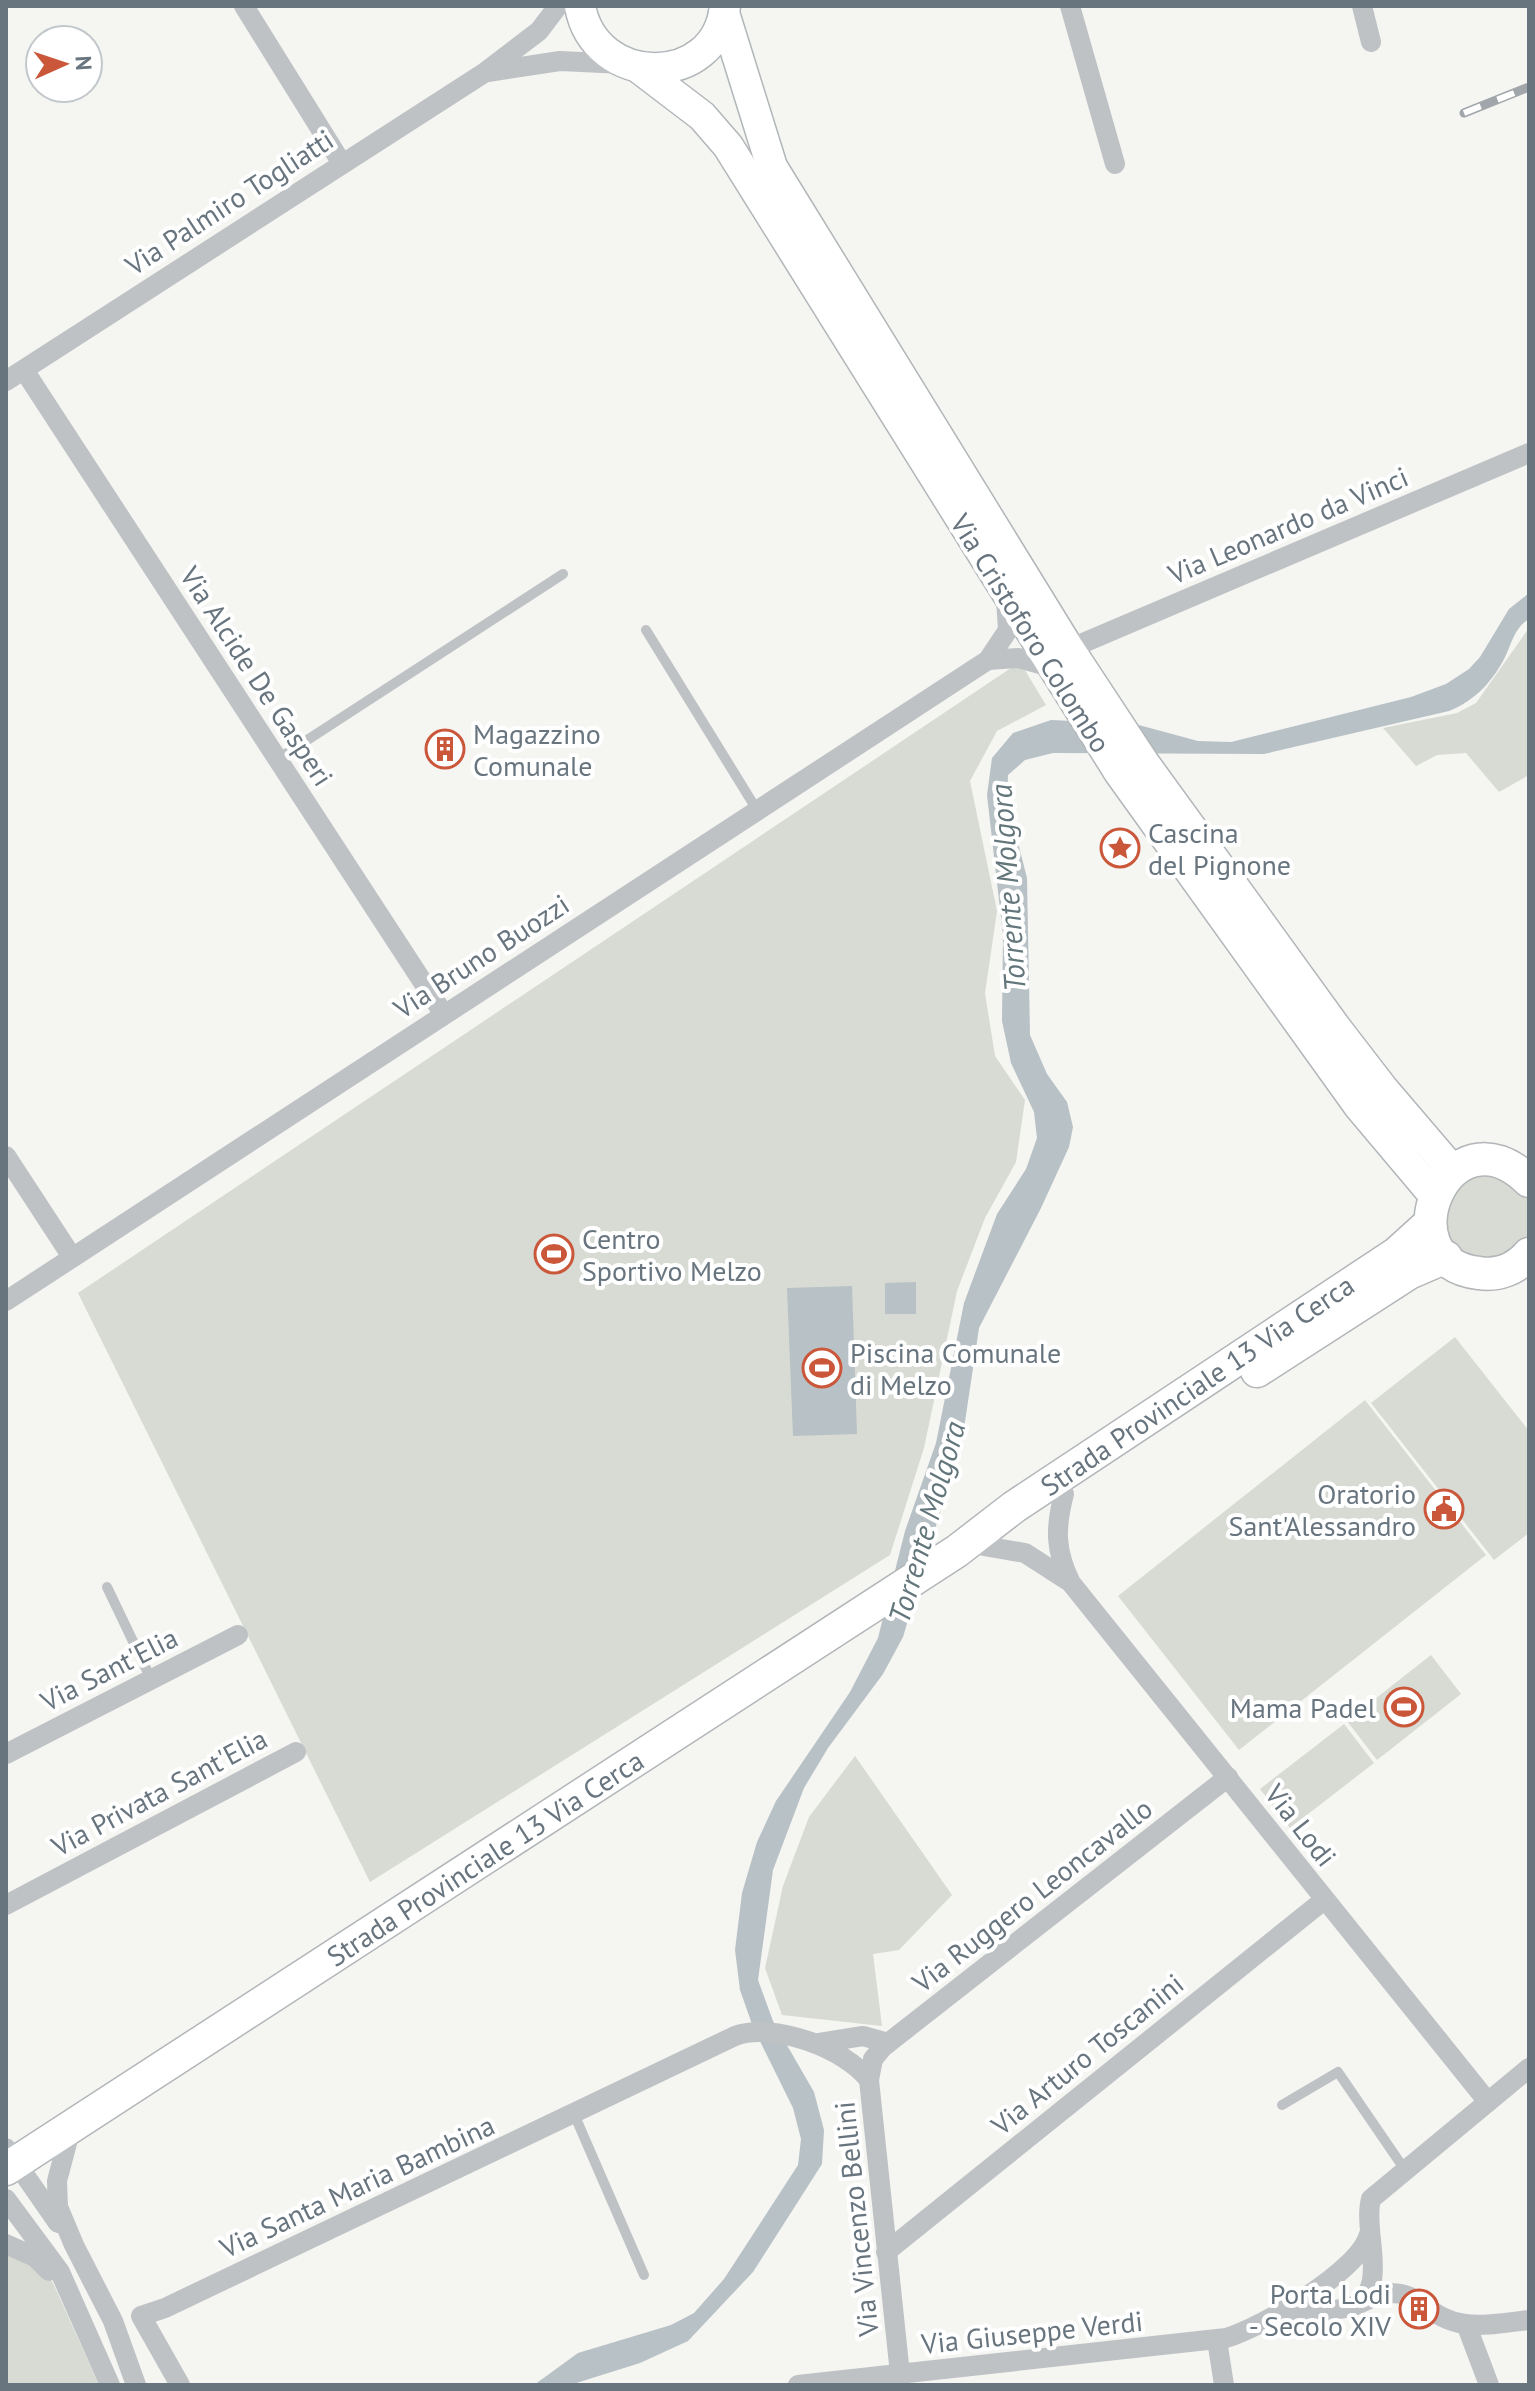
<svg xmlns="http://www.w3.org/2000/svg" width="1535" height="2391" font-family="'PT Sans',sans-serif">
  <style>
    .green { fill: #d7dbd3 }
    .water { fill: #b8c1c5 }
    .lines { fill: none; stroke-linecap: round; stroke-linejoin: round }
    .secondary-casing { stroke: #b1b6b9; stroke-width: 33 }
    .primary-casing { stroke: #b2b6b9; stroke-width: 35 }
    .lane { stroke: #bfc2c5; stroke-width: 10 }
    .street { stroke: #bfc2c5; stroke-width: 20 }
    .secondary { stroke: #fff; stroke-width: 30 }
    .primary { stroke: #fff; stroke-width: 32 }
    .rail-casing { stroke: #a0a6aa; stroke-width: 9 }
    .rail { stroke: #fff; stroke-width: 6; stroke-dasharray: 18; stroke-linecap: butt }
    .labels { text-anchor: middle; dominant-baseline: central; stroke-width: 8; stroke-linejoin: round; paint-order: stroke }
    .street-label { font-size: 28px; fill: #68757f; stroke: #fff }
    .poi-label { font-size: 28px; fill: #68757f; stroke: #fff; text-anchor: start }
    .water-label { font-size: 30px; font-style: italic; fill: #63767b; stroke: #fff }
  </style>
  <rect width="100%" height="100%" fill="#f5f5f2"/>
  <g class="green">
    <path d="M1529 628V775L1499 792 1466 753 1437 755 1416 766 1383 728 1457 713 1476 703Z"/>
    <path d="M1020 662 1046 705 997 731 970 781 997 911 985 993 995 1056 1025 1100 1016 1162 985 1218 957 1291 924 1448 890 1555 370 1882 78 1293Z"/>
    <path d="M1493 1170 1529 1196V1242L1506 1264 1452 1253 1443 1197 1451 1185Z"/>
    <path d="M1455 1337 1529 1431V1533L1494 1560 1371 1403Z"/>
    <path d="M1365 1400 1486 1555 1239 1750 1118 1596Z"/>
    <path d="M1431 1655 1461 1694 1377 1760 1347 1721Z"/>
    <path d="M1344 1724 1374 1763 1290 1828 1260 1789Z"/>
    <path d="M855 1756 952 1895 899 1950 873 1954 882 2026 782 2015 765 1968 783 1886 809 1817Z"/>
    <path d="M6 2248 44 2271 53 2283 99 2385H6Z"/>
  </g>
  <g class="water">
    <path d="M1529 593V619C1515 627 1512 642 1506 655 1494 680 1475 701 1449 711L1264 754 1053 753 1025 760 1008 775 1007 800 1027 878 1030 1035 1047 1074 1067 1102 1073 1127 1069 1147 1041 1208 979 1328 963 1435 903 1637 883 1674 828 1748 804 1788 773 1870 758 1980 773 2021 814 2092 824 2130 822 2164 753 2272 688 2341 640 2363 570 2385H534L578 2353 671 2325 694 2313 724 2279 798 2165 801 2139 793 2108 753 2027 740 1990 735 1950 742 1893 757 1842 776 1801 850 1692 878 1638 905 1531 936 1443 964 1303 997 1214 1026 1169 1037 1138 1034 1112 1011 1063 1002 1021 1003 935 987 795 992 758 1013 733 1051 720 1135 724 1198 741 1231 742 1411 697 1446 684 1469 669 1480 657 1509 609Z"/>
    <path d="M916 1282V1314H885V1283Z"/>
    <path d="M852 1286 857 1434 793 1436 787 1288Z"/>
  </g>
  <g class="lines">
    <defs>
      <g id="secondary">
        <path d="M580 6C595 89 717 89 725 6"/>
        <path d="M724 13 772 167 1069 649 1144 763 1336 1028 1383 1089 1453 1171"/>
        <path d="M639 68 702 116 728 146 1119 772 1359 1106 1434 1195"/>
      </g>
      <g id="primary">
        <path d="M1529 1181C1449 1102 1381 1262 1479 1273 1498 1276 1516 1269 1529 1254"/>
        <path d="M1257 1371 1409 1273 1446 1257"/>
        <path d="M6 2169 957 1551 1014 1507 1397 1253 1430 1223"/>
      </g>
    </defs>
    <use href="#secondary" class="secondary-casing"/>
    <use href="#primary" class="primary-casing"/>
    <g class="lane">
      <path d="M646 630 757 810"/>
      <path d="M278 759 563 574"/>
      <path d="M107 1587 151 1679"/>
      <path d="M1282 2105 1338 2072 1405 2170"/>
      <path d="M574 2114 644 2275"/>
    </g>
    <g class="street">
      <path d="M244 6 341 162"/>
      <path d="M1070 6 1115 164"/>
      <path d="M1362 6 1371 42"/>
      <path d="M488 72 560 61 623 64"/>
      <path d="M24 370 443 1013"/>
      <path d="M6 381 484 73 539 31 558 6"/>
      <path d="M1069 649 1529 453"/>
      <path d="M988 660 1018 658 1051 667"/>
      <path d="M6 1156 72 1257"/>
      <path d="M6 1301 988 660 1008 630 1006 599"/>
      <path d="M1064 1494C1055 1528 1055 1551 1071 1583L1488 2102"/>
      <path d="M972 1544 1025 1553 1067 1580"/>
      <path d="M6 1754 238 1635"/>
      <path d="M6 1905 296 1752"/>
      <path d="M819 2043 863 2036 888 2043"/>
      <path d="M71 2128 57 2181 58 2207 74 2245 113 2321 136 2385"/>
      <path d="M6 2148 58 2223"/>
      <path d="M6 2199 60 2272 110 2385"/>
      <path d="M6 2244 35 2257 49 2271"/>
      <path d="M886 2252 1324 1900"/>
      <path d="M1361 2303C1416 2274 1419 2318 1465 2324 1485 2327 1509 2322 1529 2320"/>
      <path d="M1273 2320 1352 2307C1391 2289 1362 2232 1371 2199L1529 2068"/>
      <path d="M1466 2324 1489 2385"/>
      <path d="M1217 2340 1224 2385"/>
      <path d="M900 2374 869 2080 873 2059 883 2047 1228 1777"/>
      <path d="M180 2385 141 2316 165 2308 735 2036C773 2022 845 2048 869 2080"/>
      <path d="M798 2385 1226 2338C1262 2327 1360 2271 1369 2234"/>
    </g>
    <use href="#secondary" class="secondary"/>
    <use href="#primary" class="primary"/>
    <defs>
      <path id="rail" d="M1464 113 1529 87"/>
    </defs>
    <use href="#rail" class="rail-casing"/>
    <use href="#rail" class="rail"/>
  </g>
  <defs>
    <symbol id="building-ring" viewBox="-11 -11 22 22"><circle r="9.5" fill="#fff" stroke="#cb573b" stroke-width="1.5"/><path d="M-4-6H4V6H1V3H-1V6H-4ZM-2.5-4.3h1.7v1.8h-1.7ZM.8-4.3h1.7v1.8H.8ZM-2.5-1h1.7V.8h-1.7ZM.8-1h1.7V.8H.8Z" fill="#cb573b"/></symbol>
    <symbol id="sight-ring" viewBox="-11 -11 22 22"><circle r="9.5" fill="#fff" stroke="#cb573b" stroke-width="1.5"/><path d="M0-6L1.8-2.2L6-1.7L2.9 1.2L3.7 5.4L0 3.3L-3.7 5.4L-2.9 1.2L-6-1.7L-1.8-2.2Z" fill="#cb573b"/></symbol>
    <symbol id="stadium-ring" viewBox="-11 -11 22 22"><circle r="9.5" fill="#fff" stroke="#cb573b" stroke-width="1.5"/><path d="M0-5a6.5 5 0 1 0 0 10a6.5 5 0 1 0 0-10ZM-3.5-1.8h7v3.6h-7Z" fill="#cb573b"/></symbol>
    <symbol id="civic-ring" viewBox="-11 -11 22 22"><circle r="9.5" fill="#fff" stroke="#cb573b" stroke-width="1.5"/><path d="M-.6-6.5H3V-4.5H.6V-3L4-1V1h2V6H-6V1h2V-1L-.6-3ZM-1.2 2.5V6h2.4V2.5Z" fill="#cb573b"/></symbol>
  </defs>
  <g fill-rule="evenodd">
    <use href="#building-ring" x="423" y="727" width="44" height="44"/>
    <use href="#sight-ring" x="1098" y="826" width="44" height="44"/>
    <use href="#stadium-ring" x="532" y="1232" width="44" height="44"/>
    <use href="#stadium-ring" x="800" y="1346" width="44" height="44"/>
    <use href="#civic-ring" x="1422" y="1487" width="44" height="44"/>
    <use href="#stadium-ring" x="1382" y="1685" width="44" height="44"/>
    <use href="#building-ring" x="1397" y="2287" width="44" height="44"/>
  </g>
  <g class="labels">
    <g class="street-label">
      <text transform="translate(229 202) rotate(-33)">Via Palmiro Togliatti</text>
      <text transform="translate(1288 525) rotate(-23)">Via Leonardo da Vinci</text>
      <text transform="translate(1031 633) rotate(58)">Via Cristoforo Colombo</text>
      <text transform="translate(257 676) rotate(57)">Via Alcide De Gasperi</text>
      <text transform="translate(481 956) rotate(-33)">Via Bruno Buozzi</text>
      <text transform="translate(1197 1385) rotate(-34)">Strada Provinciale 13 Via Cerca</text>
      <text transform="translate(109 1669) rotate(-27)">Via Sant'Elia</text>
      <text transform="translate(159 1792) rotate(-28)">Via Privata Sant'Elia</text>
      <text transform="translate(1301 1825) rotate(52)">Via Lodi</text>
      <text transform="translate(485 1858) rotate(-33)">Strada Provinciale 13 Via Cerca</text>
      <text transform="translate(1032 1895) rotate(-38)">Via Ruggero Leoncavallo</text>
      <text transform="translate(1087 2054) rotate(-39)">Via Arturo Toscanini</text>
      <text transform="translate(357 2186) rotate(-25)">Via Santa Maria Bambina</text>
      <text transform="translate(856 2219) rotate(-96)">Via Vincenzo Bellini</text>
      <text transform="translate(1032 2332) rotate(-6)">Via Giuseppe Verdi</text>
    </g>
    <g class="poi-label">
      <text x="473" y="733">Magazzino<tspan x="473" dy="32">Comunale</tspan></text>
      <text x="1148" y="832">Cascina<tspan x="1148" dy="32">del Pignone</tspan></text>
      <text x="582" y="1238">Centro<tspan x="582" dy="32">Sportivo Melzo</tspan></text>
      <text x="850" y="1352">Piscina Comunale<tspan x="850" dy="32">di Melzo</tspan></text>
      <text x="1416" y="1493" text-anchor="end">Oratorio<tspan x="1416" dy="32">Sant'Alessandro</tspan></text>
      <text x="1376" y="1707" text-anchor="end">Mama Padel</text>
      <text x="1391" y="2293" text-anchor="end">Porta Lodi<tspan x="1391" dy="32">- Secolo XIV</tspan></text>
    </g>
    <g class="water-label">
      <text transform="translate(1007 888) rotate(-94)">Torrente Molgora</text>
      <text transform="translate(926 1522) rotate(-74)">Torrente Molgora</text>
    </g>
  </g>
  <rect width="1535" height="2391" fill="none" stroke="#68757f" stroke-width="16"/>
  <g transform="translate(64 64) rotate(87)"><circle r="38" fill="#ffffff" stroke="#c3c8cc" stroke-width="2"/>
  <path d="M0-6L14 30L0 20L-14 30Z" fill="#cb573b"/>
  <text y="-12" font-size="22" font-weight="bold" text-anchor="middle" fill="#68757f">N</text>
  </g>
</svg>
